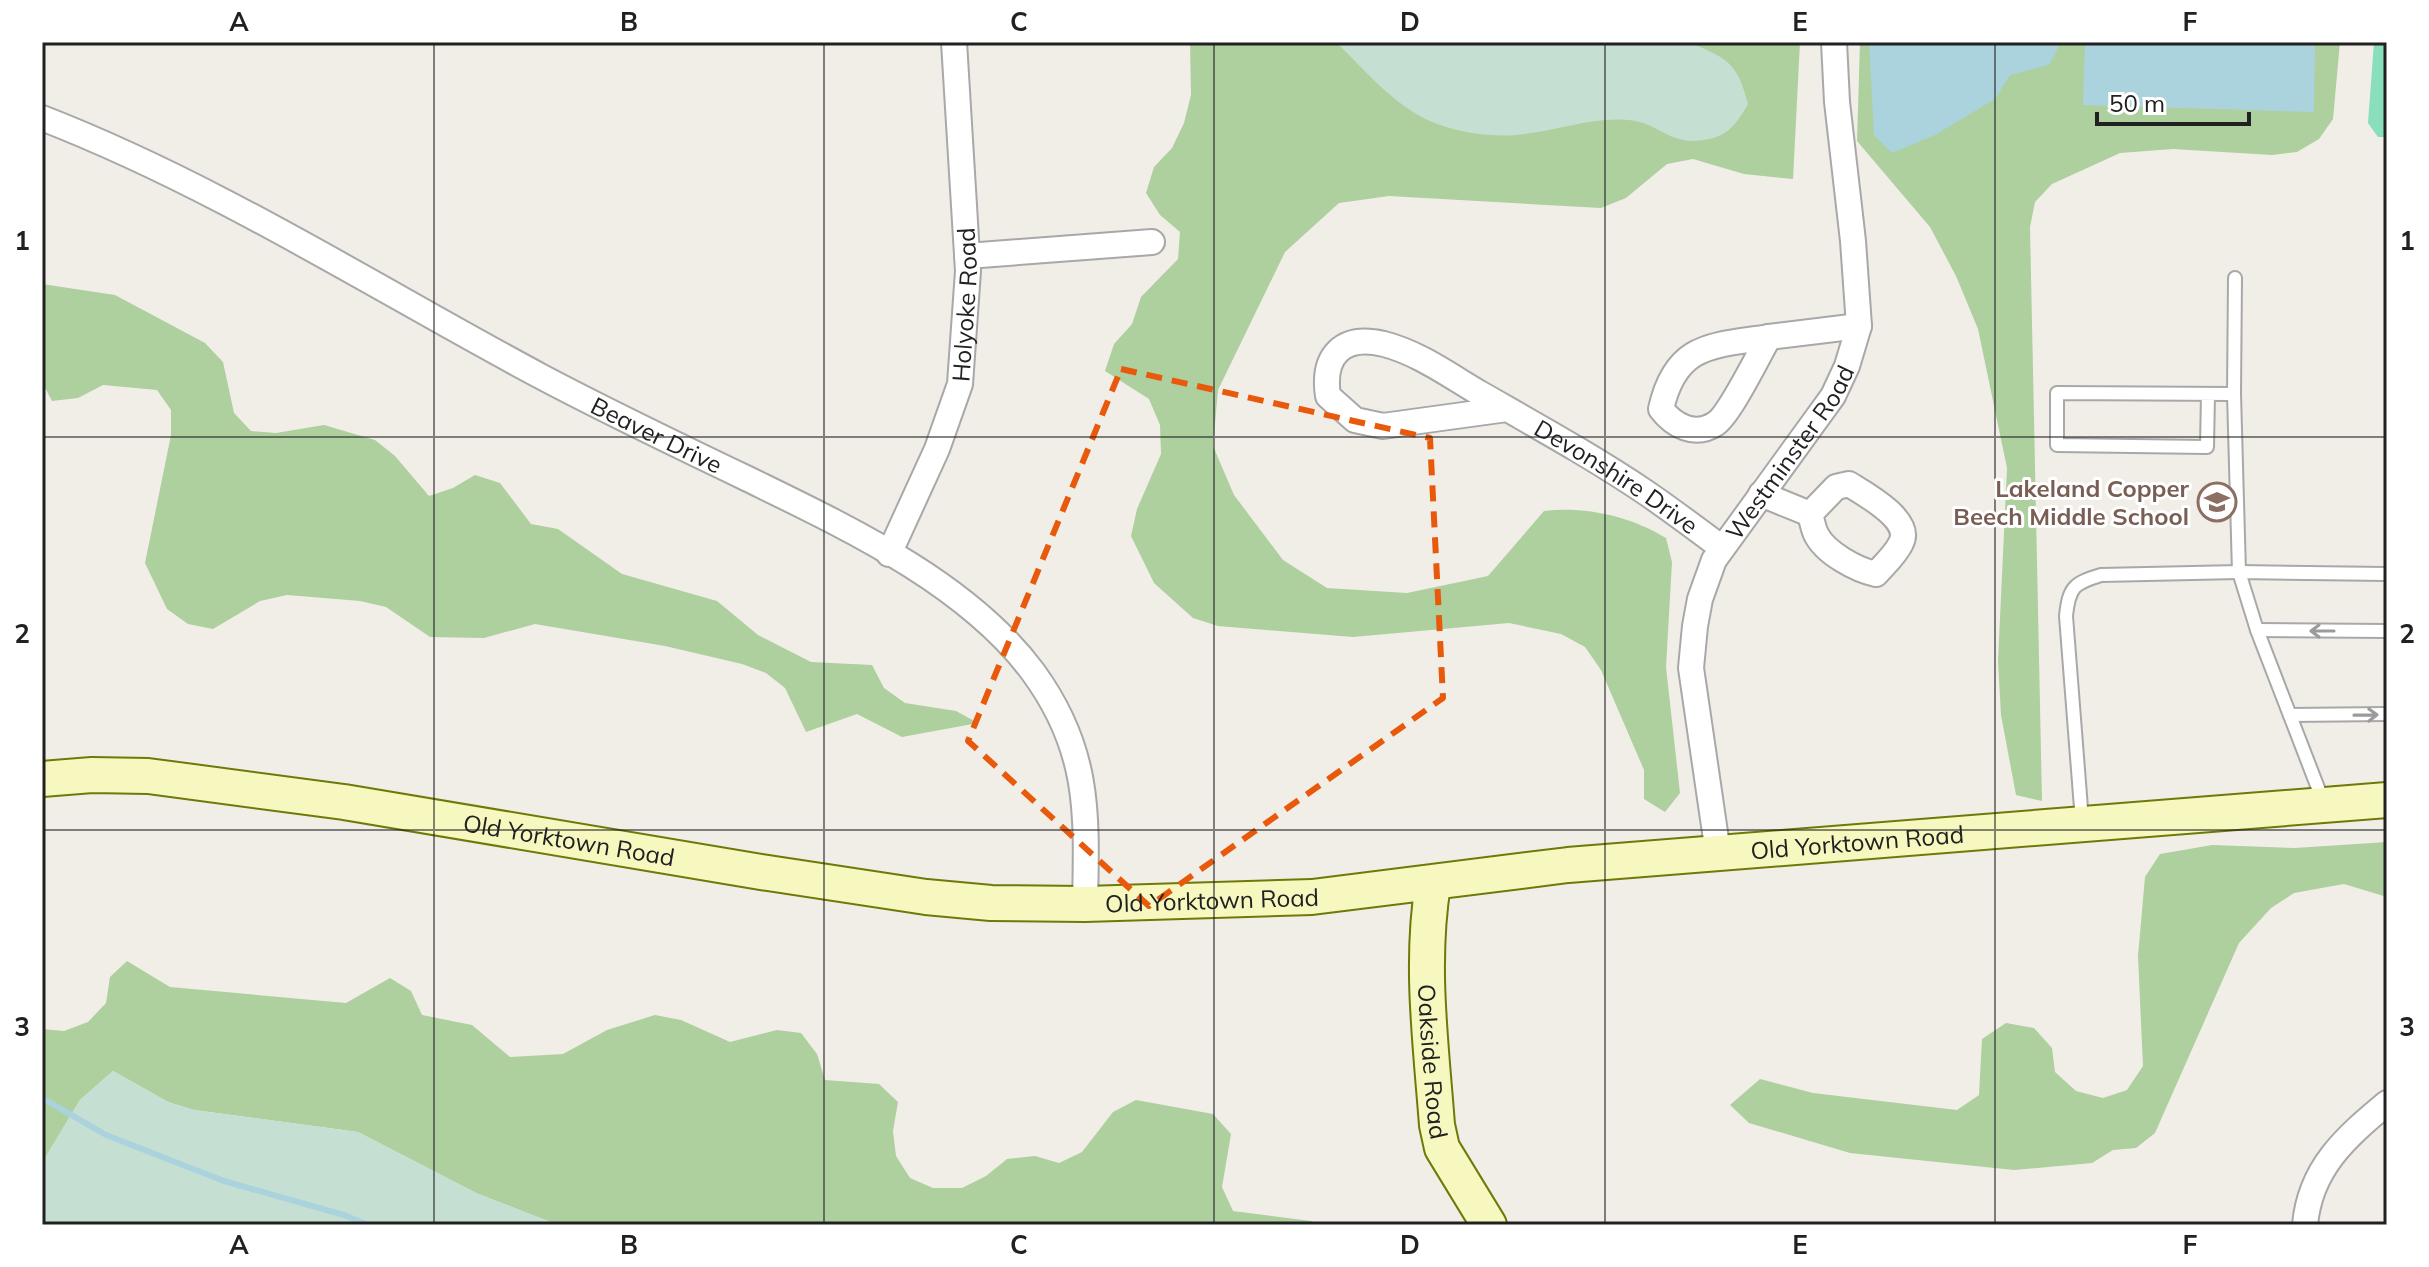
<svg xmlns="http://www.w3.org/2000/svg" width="2429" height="1267" font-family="Mulish,sans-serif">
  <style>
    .forest { fill: #aecf9e }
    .wetland { fill: #c6dfd3 }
    .pitch { fill: #89debb }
    .water { fill: #aad3dd }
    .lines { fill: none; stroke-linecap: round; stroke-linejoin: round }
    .stream { stroke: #aad3dd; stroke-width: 6 }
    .lane-casing { stroke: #a8a8a8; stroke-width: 16 }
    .street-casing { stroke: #a8a8a8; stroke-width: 28 }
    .secondary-casing { stroke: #6f7908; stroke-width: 38 }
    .lane { stroke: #fff; stroke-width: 12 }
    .street { stroke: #fff; stroke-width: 24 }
    .secondary { stroke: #f7f8bf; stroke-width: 34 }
    .oneway { stroke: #9b9b9b }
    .marked { fill: none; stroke: #e8590c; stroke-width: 6; stroke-dasharray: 16 10; stroke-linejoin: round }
    .grid { fill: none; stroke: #212121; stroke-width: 2; stroke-opacity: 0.55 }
    .labels { text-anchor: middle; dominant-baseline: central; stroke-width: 6; stroke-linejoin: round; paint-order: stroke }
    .street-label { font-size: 24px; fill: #212121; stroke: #fff }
    .education-label { font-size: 24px; font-weight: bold; fill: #785e54; stroke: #fff; text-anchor: end }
    .neatline { fill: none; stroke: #212121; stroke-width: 3 }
    .grid-label { font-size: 26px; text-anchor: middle; font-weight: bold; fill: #212121 }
  </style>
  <rect width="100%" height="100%" fill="#f1eee8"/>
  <g class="forest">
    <path d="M1190 42H1800L1793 179 1744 174 1693 159 1667 164 1626 198 1601 208 1389 196 1339 203 1285 252 1218 390 1213 446 1234 495 1283 560 1327 588 1407 593 1488 576 1544 511C1585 506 1630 516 1666 538L1672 562 1666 667 1680 793 1665 812 1644 799V770L1601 670 1585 647 1561 634 1509 623 1353 637 1218 626 1193 618 1154 583 1131 536 1137 509 1161 454 1160 425 1149 399 1105 371 1114 344 1132 324 1141 297 1178 259 1180 232 1160 215 1146 193 1154 167 1172 148 1184 123 1191 95Z"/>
    <path d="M1860 42H2340L2333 119 2319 139 2297 152 2272 155 2173 149 2120 153 2052 184 2035 202 2030 227 2042 801 2016 795 2001 715 1998 661 2007 468 1978 329 1956 276 1930 227 1857 141Z"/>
    <path d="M42 284 115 295 205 343 223 362 234 413 251 431 276 433 324 425 375 440 395 456 429 496 453 488 475 475 500 483 531 524 558 529 622 574 717 601 758 635 811 662 872 665 884 688 905 703 956 711 978 723 902 737 857 714 806 732 785 688 766 673 742 664 665 646 535 624 484 638 430 637 386 607 360 601 287 595 260 601 213 629 188 624 167 609 145 563 171 435V410L157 390 103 385 78 398 52 401 42 382Z"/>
    <path d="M2387 842V897L2344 884 2294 893 2271 908 2239 943 2155 1133 2136 1148 2113 1150 2092 1163 2014 1170 1850 1153 1749 1123 1730 1105 1760 1079 1813 1093 1957 1110 1979 1095 1982 1039 2006 1023 2034 1028 2052 1048 2055 1072 2076 1091 2103 1098 2127 1090 2143 1066 2138 956 2145 877 2160 854 2212 845 2295 848Z"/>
    <path d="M127 961 170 987 346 1003 390 978 411 991 422 1015 472 1025 510 1057 563 1054 607 1030 655 1015 681 1020 730 1042 777 1030 801 1033 817 1054 825 1080 879 1084 898 1102 893 1131 896 1156 910 1178 933 1188H962L986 1176 1007 1159 1035 1156 1059 1163 1082 1152 1113 1112 1136 1100 1213 1114 1231 1134 1222 1187 1233 1211 1311 1221 1319 1225H558L476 1193 358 1132 194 1110 168 1102 113 1071 80 1100 42 1163V1029L64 1031 88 1022 106 1003 110 977Z"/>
  </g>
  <g class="wetland">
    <path d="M1336 42H1689C1727 59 1737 61 1748 104 1738 121 1730 135 1709 139 1669 148 1660 122 1628 120 1593 117 1559 130 1525 134 1498 138 1466 134 1440 125 1398 111 1367 72 1336 42Z"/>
    <path d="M113 1071 168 1102 194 1110 358 1132 476 1193 558 1225H42V1163L80 1100Z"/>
  </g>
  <path class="pitch" d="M2374 42H2387V137H2378L2368 123Z"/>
  <g class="water">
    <path d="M1869 42H2061L2049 65 2010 75 1995 99 1935 135 1892 153 1874 135Z"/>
    <path d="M2085 42H2315L2314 112 2083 105Z"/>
  </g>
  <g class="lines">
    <path class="stream" d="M42 1098 106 1135 224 1181 344 1215 368 1225"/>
    <defs>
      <g id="lane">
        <path d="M2208 394 2207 447 2057 445V393L2234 394"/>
        <path d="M2257 630 2387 631"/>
        <path d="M2290 715 2387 714"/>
        <path d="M2323 801 2257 630 2239 572 2387 574"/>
        <path d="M2082 821 2066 616C2069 587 2074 583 2101 575L2239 572 2234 394 2235 278"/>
      </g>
      <g id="street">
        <path id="s1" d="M42 118C217 186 377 289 542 377 610 413 679 446 748 479 846 527 967 583 1033 672 1090 750 1087 813 1085 904"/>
        <path d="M967 256 1152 242"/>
        <path d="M1769 337C1759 354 1729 416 1715 424 1695 437 1674 426 1661 409 1676 343 1712 346 1769 337Z"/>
        <path d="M1769 337 1859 326"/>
        <path id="s2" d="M1507 409 1383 426 1355 420 1328 396C1322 356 1342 334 1384 344 1419 353 1450 376 1481 394 1537 426 1595 458 1648 494 1674 512 1698 530 1722 548"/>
        <path d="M1849 484C1865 494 1913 520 1901 543 1896 554 1884 565 1876 574 1857 570 1825 553 1816 534 1813 528 1812 520 1810 514L1836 487Z"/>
        <path d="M1761 494 1810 514"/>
        <path id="s3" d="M889 554 937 449 960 384 968 271 954 42"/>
        <path id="s4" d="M1718 853 1691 668 1695 626 1700 599 1714 560 1833 396 1847 366 1859 326 1853 241 1837 102 1834 42"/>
        <path d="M2305 1225C2310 1168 2346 1137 2387 1103"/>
      </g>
      <g id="secondary">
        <path id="s5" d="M42 779 92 775 148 776 344 802 761 872 926 897 991 903 1085 904 1312 897 1568 865 2387 800"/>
        <path id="s6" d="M1433 884C1420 964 1431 1045 1437 1125L1442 1148 1489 1225"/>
      </g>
    </defs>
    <use href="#lane" class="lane-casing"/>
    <use href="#street" class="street-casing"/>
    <use href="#secondary" class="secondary-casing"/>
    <use href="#lane" class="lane"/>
    <use href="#street" class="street"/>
    <use href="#secondary" class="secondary"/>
  </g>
  <defs><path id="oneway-shaft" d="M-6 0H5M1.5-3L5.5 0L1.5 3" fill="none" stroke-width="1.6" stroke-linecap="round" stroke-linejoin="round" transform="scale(2)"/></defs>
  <g class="oneway">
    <use href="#oneway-shaft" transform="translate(2322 631) rotate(-180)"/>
    <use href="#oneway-shaft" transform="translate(2366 715) rotate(-1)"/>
  </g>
  <path class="marked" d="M1121 369 1430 438 1443 698 1149 906 968 741Z"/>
  <path class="grid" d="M434 42V1225M824 42V1225M1214 42V1225M1605 42V1225M1995 42V1225M42 437H2387M42 830H2387"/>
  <defs>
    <symbol id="school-ring" viewBox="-11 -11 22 22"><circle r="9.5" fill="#fff" stroke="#8d6e63" stroke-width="1.5"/><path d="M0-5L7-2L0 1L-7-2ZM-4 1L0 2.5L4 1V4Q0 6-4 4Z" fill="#8d6e63"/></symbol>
  </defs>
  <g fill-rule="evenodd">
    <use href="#school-ring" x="2195" y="480" width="44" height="44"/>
  </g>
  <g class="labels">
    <g class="street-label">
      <text stroke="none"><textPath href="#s3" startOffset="264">Holyoke Road</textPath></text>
      <text stroke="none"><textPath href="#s1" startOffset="692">Beaver Drive</textPath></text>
      <text stroke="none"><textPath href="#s4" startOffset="430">Westminster Road</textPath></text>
      <text stroke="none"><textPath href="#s2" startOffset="554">Devonshire Drive</textPath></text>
      <text stroke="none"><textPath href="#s5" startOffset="532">Old Yorktown Road</textPath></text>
      <text stroke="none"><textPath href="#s5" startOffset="1828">Old Yorktown Road</textPath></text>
      <text stroke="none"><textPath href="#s5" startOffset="1180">Old Yorktown Road</textPath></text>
      <text stroke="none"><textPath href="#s6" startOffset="178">Oakside Road</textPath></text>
    </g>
    <g class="education-label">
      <text x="2189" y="488">Lakeland Copper<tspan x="2189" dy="28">Beech Middle School</tspan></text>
    </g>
  </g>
  <rect width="2429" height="1267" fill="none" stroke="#ffffff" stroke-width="88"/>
  <path d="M2097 112v12h152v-12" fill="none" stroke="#212121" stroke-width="4"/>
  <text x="2109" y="112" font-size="24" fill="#212121" stroke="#ffffff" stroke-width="6" paint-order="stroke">50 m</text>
  <rect x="44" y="44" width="2341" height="1179" class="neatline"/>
  <g class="grid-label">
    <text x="239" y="31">A</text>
    <text x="629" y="31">B</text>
    <text x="1019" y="31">C</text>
    <text x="1410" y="31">D</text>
    <text x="1800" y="31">E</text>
    <text x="2190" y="31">F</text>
    <text x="22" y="250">1</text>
    <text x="2407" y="250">1</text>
    <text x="22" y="643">2</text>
    <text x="2407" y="643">2</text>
    <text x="22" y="1036">3</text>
    <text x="2407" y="1036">3</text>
    <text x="239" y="1254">A</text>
    <text x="629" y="1254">B</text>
    <text x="1019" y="1254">C</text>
    <text x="1410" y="1254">D</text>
    <text x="1800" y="1254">E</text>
    <text x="2190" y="1254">F</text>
  </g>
</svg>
